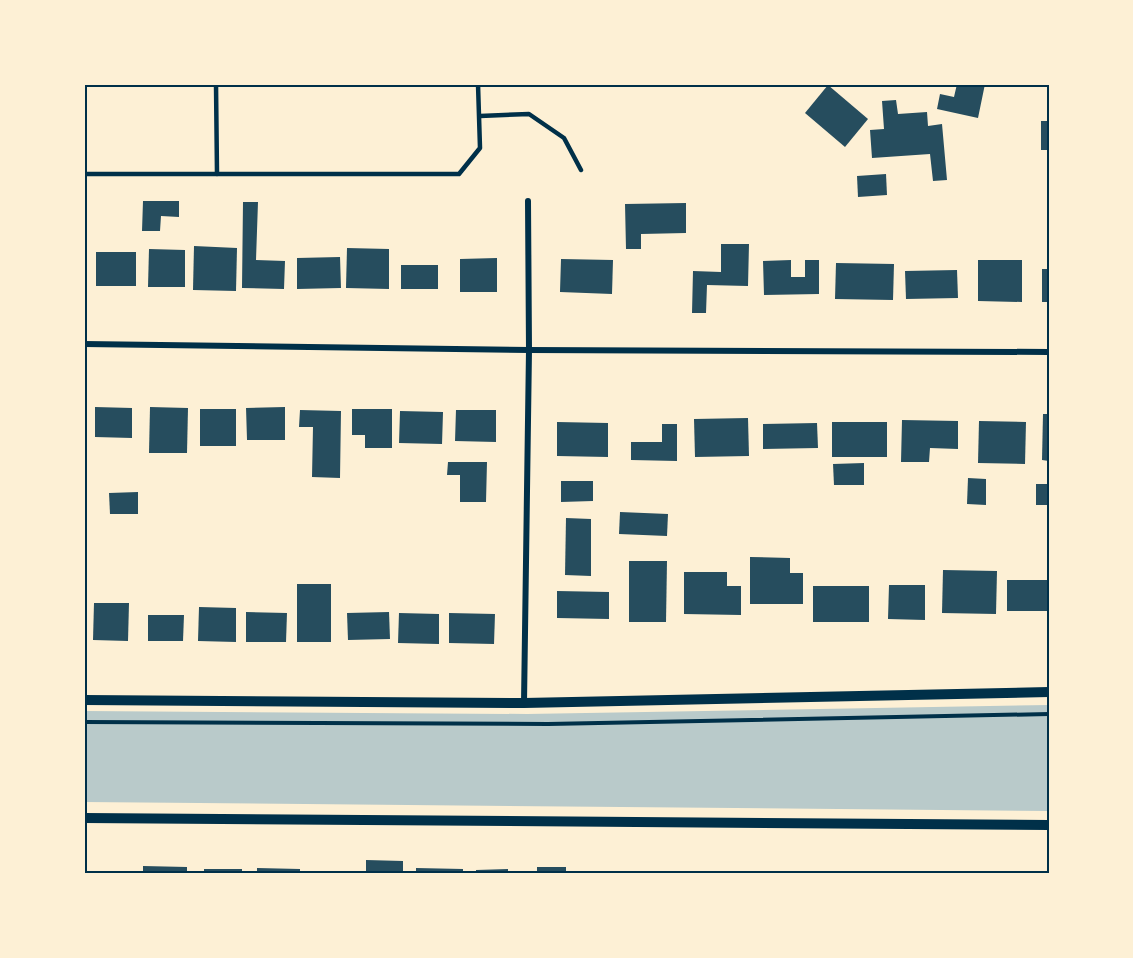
<svg xmlns="http://www.w3.org/2000/svg" width="1133" height="958" font-family="'PT Sans Narrow',sans-serif">
  <style>
    .green { fill: #b9caca }
    .building { fill: #264d5e }
    .lines { fill: none; stroke-linecap: round; stroke-linejoin: round }
    .path { stroke: #003049; stroke-width: 4 }
    .service { stroke: #003049; stroke-width: 4.5 }
    .minor { stroke: #003049; stroke-width: 6 }
    .tertiary { stroke: #003049; stroke-width: 10 }
    .neatline { fill: none; stroke: #003049; stroke-width: 2 }
  </style>
  <rect width="100%" height="100%" fill="#fdf0d5"/>
  <path class="green" d="M1049 705V811L84 802V711L527 714Z"/>
  <g class="building">
    <path d="M957 84H985L978 118 937 109 940 94 954 97Z"/>
    <path d="M828 85 868 119 845 147 805 113Z"/>
    <path d="M896 100 898 114 927 112 928 126 942 124 947 180 933 181 930 154 872 158 870 130 884 129 882 101Z"/>
    <rect x="1041" y="121" width="8" height="29"/>
    <path d="M886 174 887 195 858 197 857 176Z"/>
    <path d="M143 201H179V217L161 216 160 231H142Z"/>
    <path d="M243 202H258L256 260 285 261 284 289 242 288Z"/>
    <path d="M686 203V233L641 234V249H626L625 204Z"/>
    <path d="M721 244H749L748 286 707 285 706 313H692L693 271 721 272Z"/>
    <path d="M194 246 237 248 236 291 193 290Z"/>
    <path d="M347 248 389 249V289L346 288Z"/>
    <path d="M149 249 185 250V287H148Z"/>
    <rect x="96" y="252" width="40" height="34"/>
    <path d="M340 257 341 288 297 289V258Z"/>
    <path d="M497 258V292H460V259Z"/>
    <path d="M561 259 613 260 612 294 560 292Z"/>
    <path d="M791 260V277H805V260H819V294L764 295 763 261Z"/>
    <path d="M978 260H1022V302L978 301Z"/>
    <path d="M836 263 894 264 893 300 835 299Z"/>
    <rect x="401" y="265" width="37" height="24"/>
    <rect x="1042" y="269" width="7" height="33"/>
    <path d="M957 270 958 298 906 299 905 271Z"/>
    <path d="M95 407 132 408V438L95 437Z"/>
    <path d="M150 407 188 408 187 453H149Z"/>
    <path d="M285 407V440H247L246 408Z"/>
    <rect x="200" y="409" width="36" height="37"/>
    <path d="M352 409H392V448H365V435H352Z"/>
    <path d="M300 410 341 411 340 478 312 477 313 427H299Z"/>
    <path d="M456 410H496V442L455 441Z"/>
    <path d="M400 411 443 412 442 444 399 443Z"/>
    <path d="M1043 414H1049V461L1042 460Z"/>
    <path d="M748 418 749 456 695 457 694 419Z"/>
    <path d="M902 420 958 421V449L930 448 929 462H901Z"/>
    <path d="M979 421 1026 422 1025 464 978 463Z"/>
    <path d="M557 422 608 423V457L557 456Z"/>
    <rect x="832" y="422" width="55" height="35"/>
    <path d="M817 423 818 448 763 449V424Z"/>
    <path d="M662 424H677V461L631 460V442H662Z"/>
    <path d="M448 462H487L486 502H460V475H447Z"/>
    <path d="M864 463V485H834L833 464Z"/>
    <path d="M968 478 986 479V505L967 504Z"/>
    <path d="M561 481H593V501L561 502Z"/>
    <rect x="1036" y="484" width="13" height="21"/>
    <path d="M138 492V514H110L109 493Z"/>
    <path d="M620 512 668 514 667 536 619 534Z"/>
    <path d="M566 518 591 519V576L565 575Z"/>
    <path d="M750 557 790 558V573H803V604H750Z"/>
    <path d="M629 561H667L666 622H629Z"/>
    <path d="M943 570 997 571 996 614 942 613Z"/>
    <path d="M684 572H727V586H741V615L684 614Z"/>
    <rect x="1007" y="580" width="42" height="31"/>
    <rect x="297" y="584" width="34" height="58"/>
    <path d="M889 585H925V620L888 619Z"/>
    <rect x="813" y="586" width="56" height="36"/>
    <path d="M557 591 609 592V619L557 618Z"/>
    <path d="M94 603H129L128 641 93 640Z"/>
    <path d="M199 607 236 608V642L198 641Z"/>
    <path d="M246 612 287 613 286 642H246Z"/>
    <path d="M389 612 390 639 348 640 347 613Z"/>
    <path d="M399 613 439 614V644L398 643Z"/>
    <path d="M449 613 495 614 494 644 449 643Z"/>
    <path d="M148 615H184L183 641H148Z"/>
    <path d="M366 860 403 861V874H366Z"/>
    <path d="M143 866 187 867V874H143Z"/>
    <rect x="537" y="867" width="29" height="7"/>
    <path d="M257 868 300 869V874H257Z"/>
    <path d="M416 868 463 869V874H416Z"/>
    <rect x="204" y="869" width="38" height="5"/>
    <path d="M508 869V874H476V870Z"/>
    <rect x="577" y="872" width="32" height="2"/>
  </g>
  <g class="lines">
    <path class="path" d="M84 722 548 724 1049 714"/>
    <g class="service">
      <path d="M216 84 217 174"/>
      <path d="M480 116 529 114 564 138 581 170"/>
      <path d="M84 174H459L480 148 478 84"/>
    </g>
    <g class="minor">
      <path d="M84 344 529 350 1049 352"/>
      <path d="M524 703 529 350 528 201"/>
    </g>
    <g class="tertiary">
      <path d="M84 700 524 703 1049 692"/>
      <path d="M84 818 1049 825"/>
    </g>
  </g>
  <rect width="1133" height="958" fill="none" stroke="#fdf0d5" stroke-width="171"/>
  <rect x="86" y="86" width="962" height="786" class="neatline"/>
</svg>
